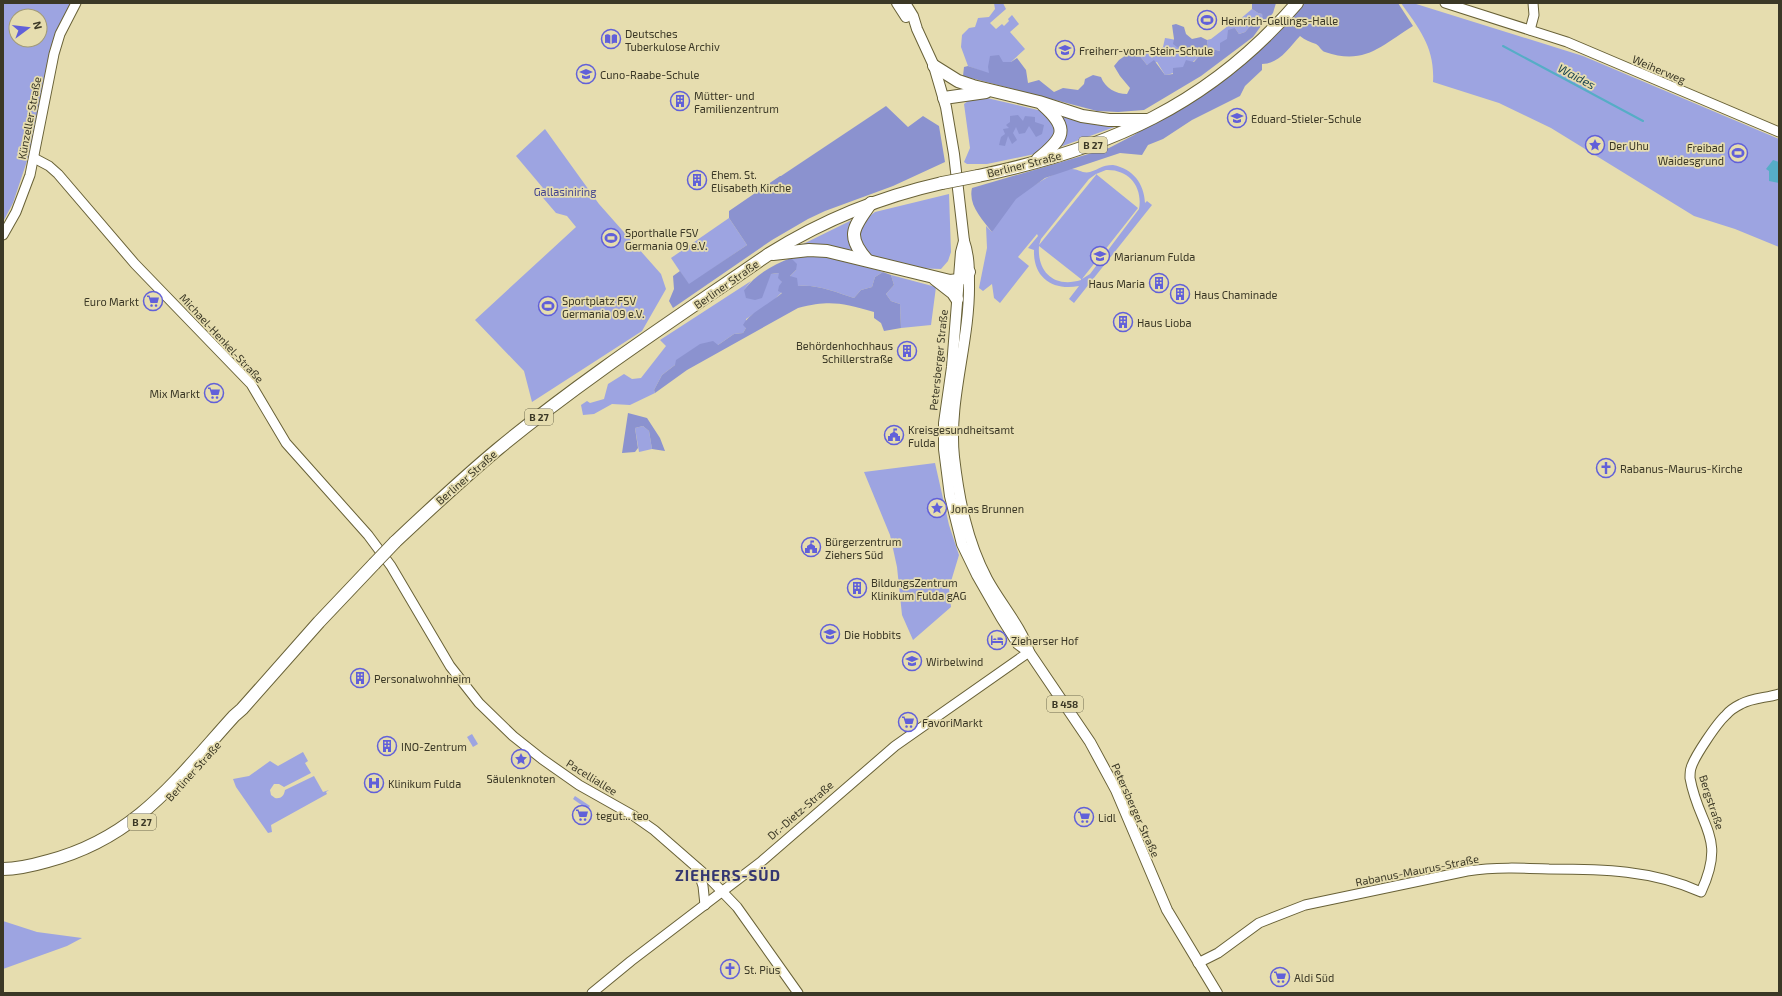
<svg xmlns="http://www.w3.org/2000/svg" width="1782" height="996" font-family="'Exo 2',sans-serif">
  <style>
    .green { fill: #9da4e1; fill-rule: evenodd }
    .forest { fill: #8b92cf }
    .water { fill: #56adc6 }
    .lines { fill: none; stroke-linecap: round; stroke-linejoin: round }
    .stream { stroke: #56adc6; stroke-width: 2 }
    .secondary-casing { stroke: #686137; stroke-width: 11 }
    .primary-casing { stroke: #686137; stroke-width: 12 }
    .highway-casing { stroke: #686137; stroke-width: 14 }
    .secondary { stroke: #fff; stroke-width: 9 }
    .primary { stroke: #fff; stroke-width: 10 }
    .highway { stroke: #fff; stroke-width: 12 }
    .highway-bridge-casing { stroke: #686137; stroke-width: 14; stroke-linecap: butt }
    .highway-bridge { stroke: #fff; stroke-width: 12 }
    .labels { text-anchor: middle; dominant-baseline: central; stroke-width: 3.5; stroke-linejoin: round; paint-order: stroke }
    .shield { fill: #e6ddaf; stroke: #6e6a4f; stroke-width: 1 }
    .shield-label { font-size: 10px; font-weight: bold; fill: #3b3826 }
    .poi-label { font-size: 11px; fill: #3b3826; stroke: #e6ddaf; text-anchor: start }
    .street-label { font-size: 11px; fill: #3b3826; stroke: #e6ddaf }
    .park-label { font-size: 11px; fill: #43448f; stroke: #e6ddaf }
    .water-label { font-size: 12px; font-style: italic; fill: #1d4550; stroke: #e6ddaf }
    .district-label { font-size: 15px; font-weight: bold; letter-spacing: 1px; fill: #343671; stroke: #e6ddaf }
  </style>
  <rect width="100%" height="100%" fill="#e6ddaf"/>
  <g class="green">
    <path d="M3 3H71L51 47 31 149 13 203 3 222ZM16 16H40V40H16Z"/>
    <path d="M994 3H1003L1006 9 990 23 996 29 1002 24 1004 26 1009 21 1008 19 1012 15 1019 24 1010 32 1025 49 1011 62H1002L989 74 968 66 961 47 962 35 969 28 975 27 978 18 989 17 995 9Z"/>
    <path d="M1401 3H1413L1583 56 1779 139V247L1735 229 1694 216 1551 128 1499 103 1433 82C1435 48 1420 30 1401 3Z"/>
    <path d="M1252 9 1258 13 1262 14 1264 20 1268 19 1261 26 1251 25 1245 32 1239 34 1235 28 1220 51 1208 48 1207 40 1211 39 1237 19 1239 20Z"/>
    <path d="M1165 38C1178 39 1190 46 1200 55 1193 64 1176 74 1165 75L1157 62 1147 65 1139 55 1146 50 1152 58 1157 51 1163 47Z"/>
    <path d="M972 98H987L1042 111 1055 127 1052 142 1035 154 987 164H967L964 162 970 148 964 104Z"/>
    <path d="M1060 115 1120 125 1060 147Z"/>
    <path d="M545 129 599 204 661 274 666 289 642 331 532 402 524 371 475 320 576 227 567 216 556 213 538 192 543 188 516 156Z"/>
    <path d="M1113 165C1133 169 1144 183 1145 203L1147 201 1152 205 1074 303 1069 299 1079 286C1053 291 1033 278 1034 250L1028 248 1038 236 1037 234 1018 257 1029 266 1000 303 994 298 992 284 983 291 979 288 987 248 986 226 992 232C994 227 995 222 997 217 1005 202 1054 169 1072 169 1078 169 1083 174 1090 172 1100 169 1101 165 1113 165ZM1106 170C1129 169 1143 187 1139 209L1090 274 1082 279 1138 208 1096 174ZM1096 174V175L1039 245 1041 239 1089 179ZM1039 246 1081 279V280C1055 288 1037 273 1039 246Z"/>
    <path d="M949 194 951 252 948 261 941 269 909 268 869 255 860 245 858 232 862 222 875 212Z"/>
    <path d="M729 218 747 245 689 285 671 258Z"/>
    <path d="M856 218C845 231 848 240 855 255L797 247Z"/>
    <path d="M802 255 832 256 883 272 875 277 872 287 861 290 854 298C836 292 817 284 798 286L790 276 796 270 791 258Z"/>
    <path d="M779 273 782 282V292L772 302 746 319V328L743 333 734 334 718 345 675 365 662 375 654 390 655 393 630 405 612 404 594 414 583 415 581 405 587 401 590 403 604 399 608 384 624 374 632 379 641 378 666 346 660 340 751 281 744 290 771 274Z"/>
    <path d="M891 275 936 287 931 325 901 328 900 304 891 301 886 294 894 285Z"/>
    <path d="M643 426 649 431 652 449 639 452 635 428Z"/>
    <path d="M935 463 949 525 959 555 949 588 951 607 913 640 902 615 897 567 890 535 864 472Z"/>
    <path d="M472 734 478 744 473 747 467 737Z"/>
    <path d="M303 752 308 761 305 763 311 773 284 787 279 784H274L270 790 271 795 275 798C281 799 284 796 285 790L314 776 323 792 329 790 326 792 327 794 271 825 272 832 268 833 236 787 233 779 249 776 270 761 278 766Z"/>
    <path d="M575 796 590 806 587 809 573 799Z"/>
    <path d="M3 921 37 932 82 938 67 946 3 969Z"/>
  </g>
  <g class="forest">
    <path d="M1252 3H1276L1273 13 1268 19 1263 20 1262 14 1258 13 1252 9Z"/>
    <path d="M1301 3H1398L1413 26C1382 45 1365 66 1325 52 1321 51 1320 46 1316 44 1310 42 1305 40 1300 36 1289 48 1279 64 1262 64V70L1245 86 1240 96 1192 120 1163 139 1148 145 1142 155 1120 153 1045 178 1016 199 992 232C982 219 968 205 972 188L1109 148 1134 135 1164 116Z"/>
    <path d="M1176 24 1184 27 1186 34 1192 39 1201 37 1207 40 1208 48 1220 51V43L1227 39 1228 30 1235 28 1239 34 1245 32 1251 25 1261 26 1253 37 1201 76 1144 110 1118 112 1097 111 963 76 964 67 968 66 989 73 988 67 990 56 999 55 1003 62H1011L1017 58 1026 70 1028 83 1039 80 1054 92 1063 88 1078 90 1084 84 1085 79 1093 75 1101 77C1105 88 1116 94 1127 94L1130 88 1120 76 1114 66 1119 60 1129 53 1139 55 1147 65 1154 60 1165 75 1173 74V68L1183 67 1186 60 1194 62 1200 55 1193 49 1185 53 1173 44 1174 39 1172 25Z"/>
    <path d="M886 106 908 127 923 116 939 126 945 162 893 186 825 211 808 219 772 240 673 308 669 301 674 289 673 276 680 271 689 284 747 245 729 218V211L780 176H781Z"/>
    <path d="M1018 115 1023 121 1025 116 1035 117V122L1044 125 1042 134 1036 137 1029 126 1025 133 1019 134 1016 127 1013 133 1017 140 1012 144 1008 136 1005 146 999 145 1001 137 1005 134 1003 129 1009 128 1006 125 1010 122V116Z"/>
    <path d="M791 258 797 264 796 270 790 276 797 278 798 286C817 284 836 292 854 298L861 290 872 287 875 277 883 272 891 275 894 285 886 294 891 301 900 304 901 328 884 331 881 323 874 318V312C841 303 831 300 798 308L687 370 655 393 654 390 662 375 675 365 676 360 700 344 713 341 718 345 734 334 743 333 746 328 743 325C749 313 771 303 782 293L778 291 779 286 782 282 778 278 779 273 771 274 762 298 755 300 746 298 744 290C756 274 773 265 791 258Z"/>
    <path d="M628 413 647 418 660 438 665 451 652 449 649 431 643 426 635 428 638 448 635 452 622 453Z"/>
  </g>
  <path class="water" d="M1773 160 1779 162V183L1769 181V171L1766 169Z"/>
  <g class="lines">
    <path class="stream" d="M1503 46 1643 121"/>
    <defs>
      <g id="secondary">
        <path d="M1445 3 1567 42 1779 132"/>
        <path d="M1530 30 1534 15 1533 3"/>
        <path d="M34 158 49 166 58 174 135 264 251 384 286 443 368 535 391 566 450 666 479 703 513 736 542 759 579 785 634 816 654 830 709 878 737 907 798 993"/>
        <path d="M3 235 16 212 30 175 54 54 60 34 76 3"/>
        <path d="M697 868 703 886 705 905"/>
        <path d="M1198 963 1218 953 1259 923 1305 905 1467 871C1495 867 1522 868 1549 869 1602 869 1653 870 1701 892 1727 836 1699 828 1690 778 1690 775 1690 771 1691 768 1694 757 1717 723 1726 715 1730 710 1735 707 1741 704 1752 698 1766 698 1779 694"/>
        <path d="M592 993 631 961 762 861 895 746 1029 652"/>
      </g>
      <g id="primary">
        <path d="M897 3 906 17"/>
        <path d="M905 3 913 16 917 29 934 66 946 107 954 154 964 241C969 255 969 269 969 283 970 342 948 399 954 457 959 500 967 541 987 579 1000 603 1022 628 1029 652"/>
        <path d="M964 241 961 252 952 367 944 423V449L950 496 962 544 977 575 1001 617 1018 644 1029 652 1090 742 1116 790 1167 910 1217 993"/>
      </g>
      <g id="highway">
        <path d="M934 66 958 81 973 86 1039 102 1082 116 1109 120H1146"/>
        <path d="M944 98 986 92"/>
        <path d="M1038 159C1064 138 1070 129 1043 105"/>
        <path d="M978 176C1108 149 1209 105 1297 3"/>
        <path d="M773 254 809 250 827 251 950 281 959 280 969 272"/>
        <path d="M867 260C845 235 854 227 871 203"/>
        <path d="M935 279 953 293 957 299"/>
        <path d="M395 542C429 510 463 478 498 449 584 378 678 317 769 254 823 220 880 197 942 183"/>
        <path d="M3 869C18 869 34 865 48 861 136 838 176 780 234 716L242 709 319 622 374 564"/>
      </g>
    </defs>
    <use href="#secondary" class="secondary-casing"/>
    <use href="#primary" class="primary-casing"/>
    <use href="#highway" class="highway-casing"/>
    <use href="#secondary" class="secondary"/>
    <use href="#primary" class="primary"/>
    <use href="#highway" class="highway"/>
    <defs>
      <g id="highway-bridge">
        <path d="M942 183 978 176"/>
        <path d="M374 564 395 542"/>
      </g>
    </defs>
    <use href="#highway-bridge" class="highway-bridge-casing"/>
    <use href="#highway-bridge" class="highway-bridge"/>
  </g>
  <defs>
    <symbol id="stadium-ring" viewBox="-11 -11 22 22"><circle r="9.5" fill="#e6ddaf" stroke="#6160d9" stroke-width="1.5"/><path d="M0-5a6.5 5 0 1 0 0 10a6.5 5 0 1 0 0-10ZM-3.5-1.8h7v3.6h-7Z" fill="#6160d9"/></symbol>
    <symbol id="library-ring" viewBox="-11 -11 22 22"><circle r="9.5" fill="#e6ddaf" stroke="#6160d9" stroke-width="1.5"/><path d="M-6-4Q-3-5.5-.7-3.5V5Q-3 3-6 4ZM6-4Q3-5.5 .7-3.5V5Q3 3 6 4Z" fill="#6160d9"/></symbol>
    <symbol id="school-ring" viewBox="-11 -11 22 22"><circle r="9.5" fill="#e6ddaf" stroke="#6160d9" stroke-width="1.5"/><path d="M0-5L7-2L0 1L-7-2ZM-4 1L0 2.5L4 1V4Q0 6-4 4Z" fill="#6160d9"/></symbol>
    <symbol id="building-ring" viewBox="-11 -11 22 22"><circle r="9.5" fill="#e6ddaf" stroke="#6160d9" stroke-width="1.5"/><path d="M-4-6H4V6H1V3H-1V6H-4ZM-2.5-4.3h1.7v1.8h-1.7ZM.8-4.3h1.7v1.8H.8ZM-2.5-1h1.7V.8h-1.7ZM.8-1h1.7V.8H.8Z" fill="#6160d9"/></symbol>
    <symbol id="sight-ring" viewBox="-11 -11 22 22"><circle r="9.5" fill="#e6ddaf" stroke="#6160d9" stroke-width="1.5"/><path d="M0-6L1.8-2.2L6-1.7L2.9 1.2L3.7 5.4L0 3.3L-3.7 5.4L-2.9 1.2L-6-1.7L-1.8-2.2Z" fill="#6160d9"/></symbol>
    <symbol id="supermarket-ring" viewBox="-11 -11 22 22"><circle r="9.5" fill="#e6ddaf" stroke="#6160d9" stroke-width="1.5"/><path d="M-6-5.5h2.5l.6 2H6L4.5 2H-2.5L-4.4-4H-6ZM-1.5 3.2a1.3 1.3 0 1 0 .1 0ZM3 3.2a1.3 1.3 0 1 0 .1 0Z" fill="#6160d9"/></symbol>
    <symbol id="civic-ring" viewBox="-11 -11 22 22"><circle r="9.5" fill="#e6ddaf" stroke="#6160d9" stroke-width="1.5"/><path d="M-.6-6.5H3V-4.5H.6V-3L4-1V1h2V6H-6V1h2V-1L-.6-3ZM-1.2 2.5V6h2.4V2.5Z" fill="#6160d9"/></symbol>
    <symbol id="church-ring" viewBox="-11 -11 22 22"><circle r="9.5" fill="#e6ddaf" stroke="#6160d9" stroke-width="1.5"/><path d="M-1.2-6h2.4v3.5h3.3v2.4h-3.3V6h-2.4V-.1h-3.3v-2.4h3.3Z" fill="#6160d9"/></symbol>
    <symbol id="hotel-ring" viewBox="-11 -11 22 22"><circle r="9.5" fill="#e6ddaf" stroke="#6160d9" stroke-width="1.5"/><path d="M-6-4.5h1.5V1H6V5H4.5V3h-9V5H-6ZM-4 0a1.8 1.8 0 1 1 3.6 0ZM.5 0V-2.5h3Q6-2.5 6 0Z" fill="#6160d9"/></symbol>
    <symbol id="hospital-ring" viewBox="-11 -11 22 22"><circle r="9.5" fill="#e6ddaf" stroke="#6160d9" stroke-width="1.5"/><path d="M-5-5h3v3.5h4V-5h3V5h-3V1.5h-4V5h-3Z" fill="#6160d9"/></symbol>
  </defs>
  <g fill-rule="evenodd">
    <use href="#stadium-ring" x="1196" y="9" width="22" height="22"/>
    <use href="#library-ring" x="600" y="28" width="22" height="22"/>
    <use href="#school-ring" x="1054" y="39" width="22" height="22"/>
    <use href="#school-ring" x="575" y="63" width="22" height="22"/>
    <use href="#building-ring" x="669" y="90" width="22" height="22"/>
    <use href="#school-ring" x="1226" y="107" width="22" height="22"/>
    <use href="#sight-ring" x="1584" y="134" width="22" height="22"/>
    <use href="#stadium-ring" x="1727" y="142" width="22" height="22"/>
    <use href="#building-ring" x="686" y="169" width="22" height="22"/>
    <use href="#stadium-ring" x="600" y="227" width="22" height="22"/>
    <use href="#school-ring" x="1089" y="245" width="22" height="22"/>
    <use href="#building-ring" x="1148" y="272" width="22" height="22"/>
    <use href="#building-ring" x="1169" y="283" width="22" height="22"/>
    <use href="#supermarket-ring" x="142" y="290" width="22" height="22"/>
    <use href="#stadium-ring" x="537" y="295" width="22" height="22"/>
    <use href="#building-ring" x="1112" y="311" width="22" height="22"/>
    <use href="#building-ring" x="896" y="340" width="22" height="22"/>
    <use href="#supermarket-ring" x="203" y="382" width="22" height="22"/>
    <use href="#civic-ring" x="883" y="424" width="22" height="22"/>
    <use href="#church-ring" x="1595" y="457" width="22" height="22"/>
    <use href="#sight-ring" x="926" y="497" width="22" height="22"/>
    <use href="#civic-ring" x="800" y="536" width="22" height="22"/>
    <use href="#building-ring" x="846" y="577" width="22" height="22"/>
    <use href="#school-ring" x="819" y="623" width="22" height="22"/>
    <use href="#hotel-ring" x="986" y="629" width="22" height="22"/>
    <use href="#school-ring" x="901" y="650" width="22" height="22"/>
    <use href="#building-ring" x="349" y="667" width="22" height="22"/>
    <use href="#supermarket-ring" x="897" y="711" width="22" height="22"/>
    <use href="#building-ring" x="376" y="735" width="22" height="22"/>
    <use href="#sight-ring" x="510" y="748" width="22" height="22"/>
    <use href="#hospital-ring" x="363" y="772" width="22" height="22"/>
    <use href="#supermarket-ring" x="571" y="804" width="22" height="22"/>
    <use href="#supermarket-ring" x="1073" y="806" width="22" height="22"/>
    <use href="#church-ring" x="719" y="958" width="22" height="22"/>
    <use href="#supermarket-ring" x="1269" y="966" width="22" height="22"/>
  </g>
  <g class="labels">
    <g class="shield">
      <rect x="1079" y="137" width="28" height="16" rx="3"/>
      <rect x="525" y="409" width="28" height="16" rx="3"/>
      <rect x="1047" y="696" width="36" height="16" rx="3"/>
      <rect x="128" y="814" width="28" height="16" rx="3"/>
    </g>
    <g class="shield-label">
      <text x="1093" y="145">B 27</text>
      <text x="539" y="417">B 27</text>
      <text x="1065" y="704">B 458</text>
      <text x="142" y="822">B 27</text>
    </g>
    <g class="poi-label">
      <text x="1221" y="20">Heinrich-Gellings-Halle</text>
      <text x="625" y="33">Deutsches<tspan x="625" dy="13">Tuberkulose Archiv</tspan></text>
      <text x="1079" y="50">Freiherr-vom-Stein-Schule</text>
      <text x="600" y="74">Cuno-Raabe-Schule</text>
      <text x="694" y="95">Mütter- und<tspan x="694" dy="13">Familienzentrum</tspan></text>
      <text x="1251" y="118">Eduard-Stieler-Schule</text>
      <text x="1609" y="145">Der Uhu</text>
      <text x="1724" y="147" text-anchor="end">Freibad<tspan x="1724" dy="13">Waidesgrund</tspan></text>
      <text x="711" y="174">Ehem. St.<tspan x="711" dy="13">Elisabeth Kirche</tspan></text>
      <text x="625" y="232">Sporthalle FSV<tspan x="625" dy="13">Germania 09 e.V.</tspan></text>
      <text x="1114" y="256">Marianum Fulda</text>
      <text x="1145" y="283" text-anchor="end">Haus Maria</text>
      <text x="1194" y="294">Haus Chaminade</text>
      <text x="562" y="300">Sportplatz FSV<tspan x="562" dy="13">Germania 09 e.V.</tspan></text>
      <text x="139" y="301" text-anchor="end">Euro Markt</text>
      <text x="1137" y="322">Haus Lioba</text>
      <text x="893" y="345" text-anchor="end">Behördenhochhaus<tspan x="893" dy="13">Schillerstraße</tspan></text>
      <text x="200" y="393" text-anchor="end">Mix Markt</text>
      <text x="908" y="429">Kreisgesundheitsamt<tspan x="908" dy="13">Fulda</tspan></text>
      <text x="1620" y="468">Rabanus-Maurus-Kirche</text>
      <text x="951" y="508">Jonas Brunnen</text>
      <text x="825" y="541">Bürgerzentrum<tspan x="825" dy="13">Ziehers Süd</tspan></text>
      <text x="871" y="582">BildungsZentrum<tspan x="871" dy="13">Klinikum Fulda gAG</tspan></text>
      <text x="844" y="634">Die Hobbits</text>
      <text x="1011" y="640">Zieherser Hof</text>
      <text x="926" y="661">Wirbelwind</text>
      <text x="374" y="678">Personalwohnheim</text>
      <text x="922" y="722">FavoriMarkt</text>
      <text x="401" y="746">INO-Zentrum</text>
      <text x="521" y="778" text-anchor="middle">Säulenknoten</text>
      <text x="388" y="783">Klinikum Fulda</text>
      <text x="596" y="815">tegut... teo</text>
      <text x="1098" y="817">Lidl</text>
      <text x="744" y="969">St. Pius</text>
      <text x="1294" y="977">Aldi Süd</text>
    </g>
    <g class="street-label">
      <text transform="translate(1659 69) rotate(23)">Weiherweg</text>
      <text transform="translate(29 118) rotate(-79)">Künzeller Straße</text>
      <text transform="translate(1024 164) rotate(-14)">Berliner Straße</text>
      <text transform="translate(726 284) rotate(-35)">Berliner Straße</text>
      <text transform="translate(222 338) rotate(47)">Michael-Henkel-Straße</text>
      <text transform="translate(938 360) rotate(-84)">Petersberger Straße</text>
      <text transform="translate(466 477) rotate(-41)">Berliner Straße</text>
      <text transform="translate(193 771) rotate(-48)">Berliner Straße</text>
      <text transform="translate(592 777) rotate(32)">Pacelliallee</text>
      <text transform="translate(1712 802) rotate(72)">Bergstraße</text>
      <text transform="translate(800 810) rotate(-41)">Dr.-Dietz-Straße</text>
      <text transform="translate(1136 810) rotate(66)">Petersberger Straße</text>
      <text transform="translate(1417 870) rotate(-11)">Rabanus-Maurus-Straße</text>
    </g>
    <g class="park-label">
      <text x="565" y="191">Gallasiniring</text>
    </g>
    <g class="water-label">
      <text transform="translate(1577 76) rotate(28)">Waides</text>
    </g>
    <g class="district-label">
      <text x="728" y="875">ZIEHERS-SÜD</text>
    </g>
  </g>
  <rect width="1782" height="996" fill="none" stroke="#3b3826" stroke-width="8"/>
  <g transform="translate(28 28) rotate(75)"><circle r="19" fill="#e6ddaf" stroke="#a29b78"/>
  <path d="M0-3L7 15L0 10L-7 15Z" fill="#6160d9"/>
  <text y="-6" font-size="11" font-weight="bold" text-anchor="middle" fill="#3b3826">N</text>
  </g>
</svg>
